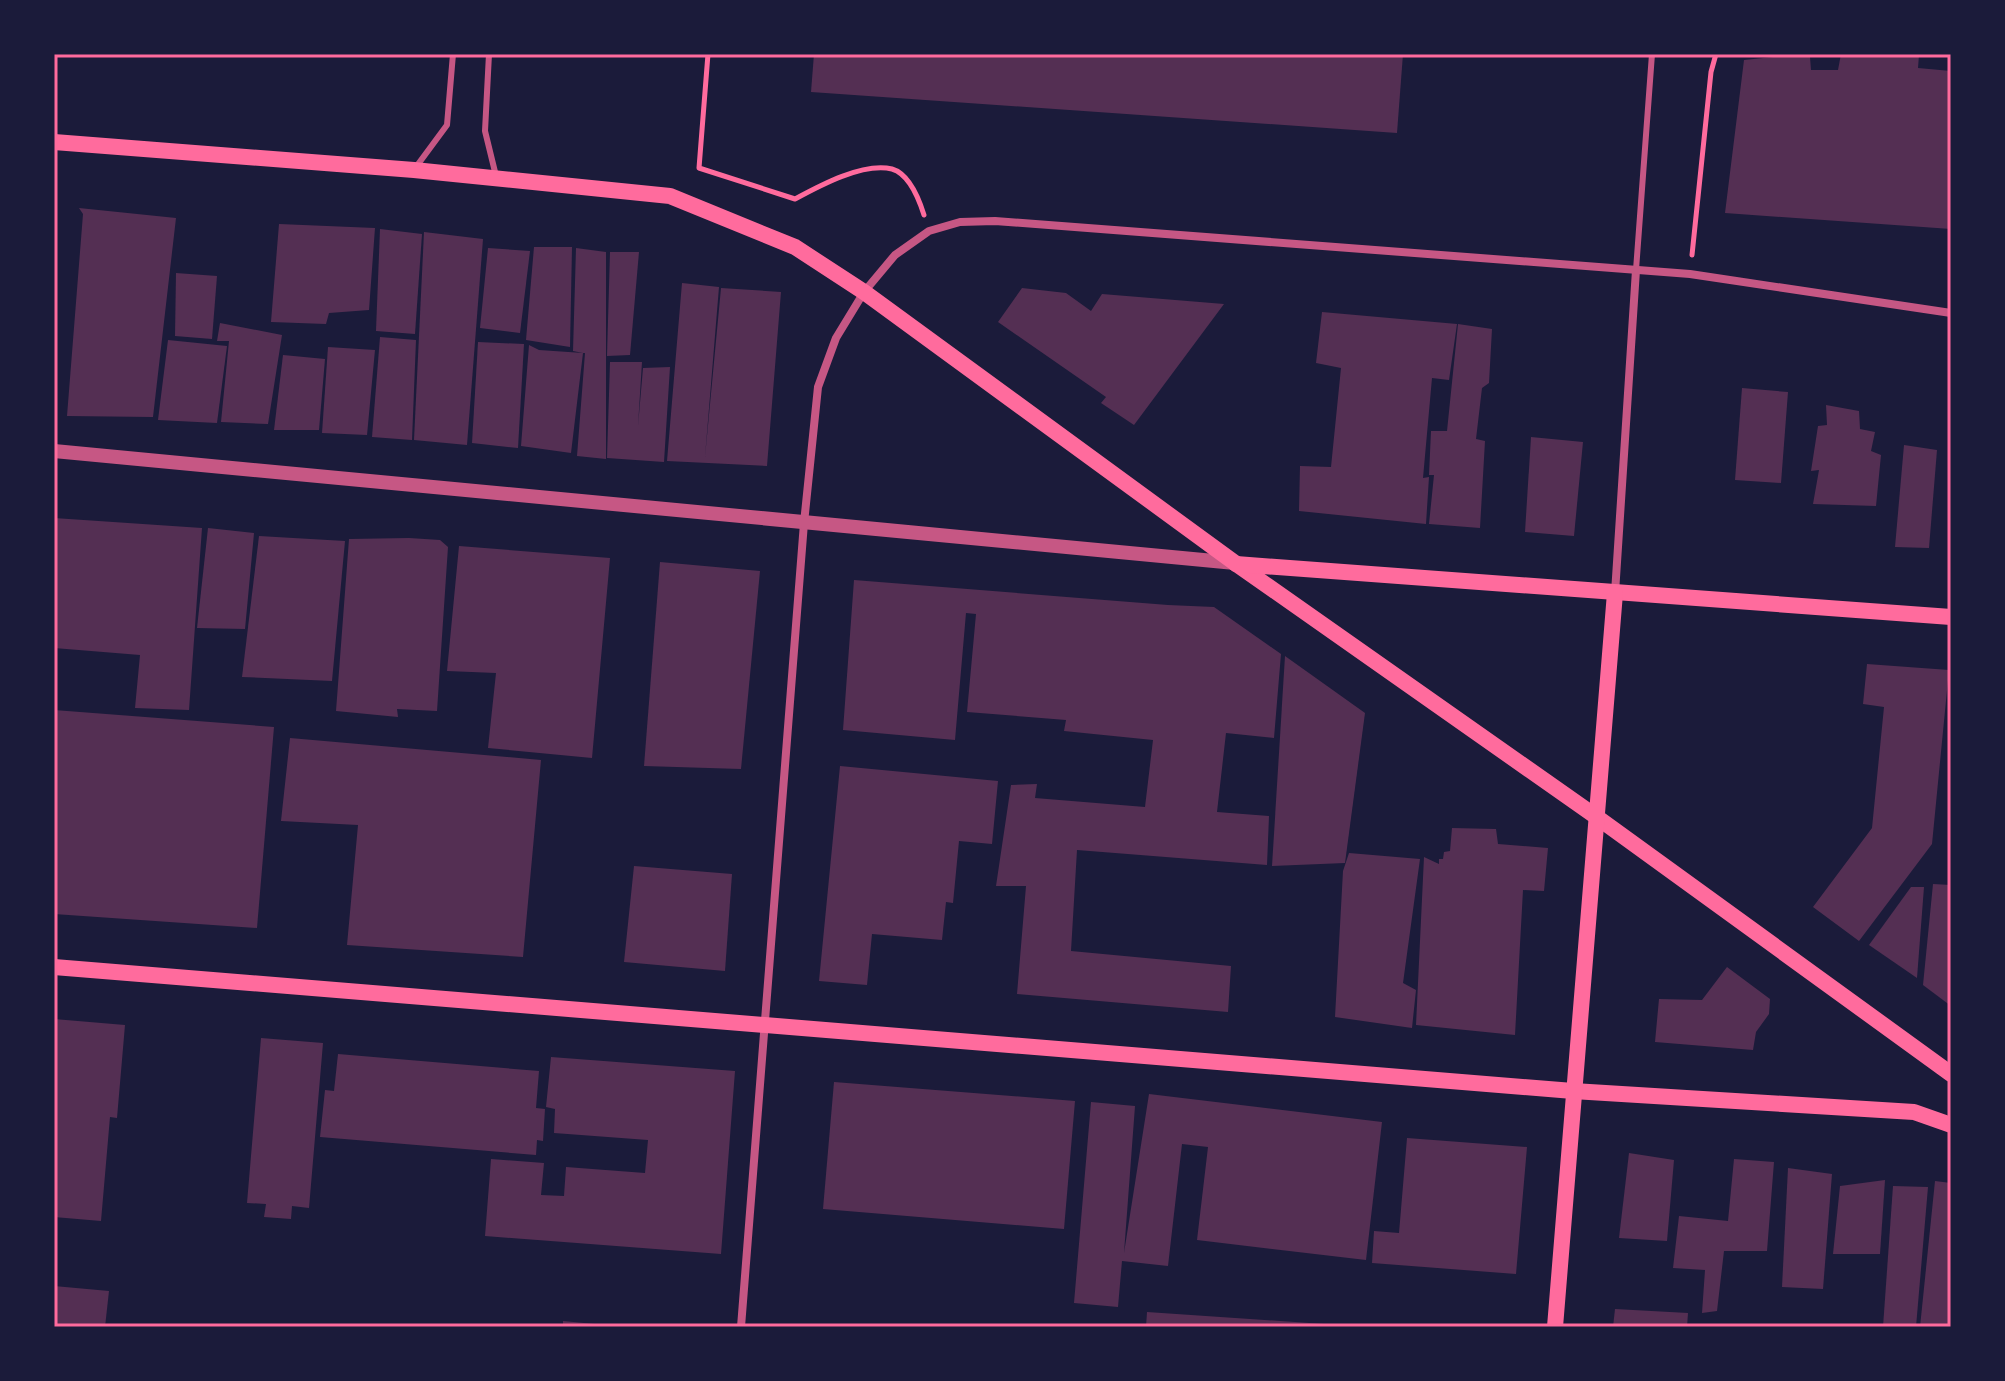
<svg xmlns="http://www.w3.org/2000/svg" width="2005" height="1381" font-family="Poppins,sans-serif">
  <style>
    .building { fill: #542f53 }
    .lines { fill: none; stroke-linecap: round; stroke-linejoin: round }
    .path { stroke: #ff6b9d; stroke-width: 5 }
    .service { stroke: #c65784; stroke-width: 6 }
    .minor { stroke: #c65784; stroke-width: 8 }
    .tertiary { stroke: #c65784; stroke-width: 14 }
    .secondary { stroke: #ff6b9d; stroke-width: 16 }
    .neatline { fill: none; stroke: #ff6b9d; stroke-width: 3 }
  </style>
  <rect width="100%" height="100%" fill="#1b1b3a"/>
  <g class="building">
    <path d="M814 54H1403L1397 133 811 92Z"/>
    <path d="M1841 54 1919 55 1918 68 1951 71V229L1725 213 1744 60 1792 55 1810 57 1811 70H1838Z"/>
    <path d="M79 208 176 218 153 417 67 416 83 214Z"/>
    <path d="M279 224 375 228 369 310 329 313 326 324 271 322Z"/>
    <path d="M380 229 422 234 415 334 376 331Z"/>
    <path d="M424 232 483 239 467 445 414 440Z"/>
    <path d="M534 247H572L570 347 526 340Z"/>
    <path d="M488 248 530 251 520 333 480 328Z"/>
    <path d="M576 248 606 252V459L577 456 585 353H583L571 453 521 446 529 345 539 350 583 353 573 351Z"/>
    <path d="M610 252H639L630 355 607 356Z"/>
    <path d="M176 273 217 276 212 339 175 336Z"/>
    <path d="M682 283 719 287 705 457 721 288 781 292 767 466 667 461Z"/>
    <path d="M1022 288 1066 293 1091 311 1102 294 1224 304 1134 425 1101 403 1106 397 998 322Z"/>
    <path d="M1322 312 1457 324 1449 380 1432 378 1423 478 1429 477 1426 524 1299 511 1300 466 1331 467 1341 368 1316 363Z"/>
    <path d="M220 323 282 335 268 424 221 422 229 341H217Z"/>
    <path d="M1458 324 1492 329 1489 383 1482 388 1476 439 1485 441 1480 528 1429 524 1434 475H1429L1431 431H1447Z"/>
    <path d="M380 337 416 340 412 440 372 437Z"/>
    <path d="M168 340 227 346 217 423 158 420Z"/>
    <path d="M478 342 524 344 518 448 472 443Z"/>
    <path d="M328 347 375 350 367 435 322 433Z"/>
    <path d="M283 355 325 359 319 430H274Z"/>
    <path d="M610 362H642L638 426 643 368 670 367 664 462 607 458Z"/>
    <path d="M1742 388 1788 392 1781 483 1735 480Z"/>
    <path d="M1826 405 1859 411 1860 429 1875 432 1871 451 1881 455 1876 506 1813 504 1819 470 1811 471 1818 426 1827 425Z"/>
    <path d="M1531 437 1583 442 1574 536 1525 532Z"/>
    <path d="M1904 445 1937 450 1929 548 1895 547Z"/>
    <path d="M54 518 202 528 189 710 135 708 140 655 54 648Z"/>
    <path d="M208 528 254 533 245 629 197 628Z"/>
    <path d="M259 536 345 541 332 681 242 677Z"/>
    <path d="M409 538 440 540 448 547 437 711 397 709 398 717 336 711 349 539Z"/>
    <path d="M459 546 610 558 592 758 488 748 496 673 447 671Z"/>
    <path d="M660 562 760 571 741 769 644 766Z"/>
    <path d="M854 580 1168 605 1214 607 1281 654 1274 738 1226 733 1217 812 1269 816 1267 865 1077 850 1071 951 1231 966 1228 1012 1017 994 1026 886H996L1011 785 1037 784 1035 798 1145 807 1153 740 1064 731 1066 720 967 712 976 614 966 613 955 740 843 730Z"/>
    <path d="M1285 656 1365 713 1345 863 1272 866Z"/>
    <path d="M1867 664 1949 670 1932 844 1859 941 1813 907 1872 828 1884 707 1863 704Z"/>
    <path d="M54 710 274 727 257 928 54 914Z"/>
    <path d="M290 738 541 760 523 957 347 945 358 825 281 821Z"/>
    <path d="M840 766 998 781 992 844 959 841 953 903 946 902 942 940 872 934 867 985 819 981Z"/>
    <path d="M1452 828 1496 829 1498 844 1548 848 1544 891 1523 890 1515 1035 1416 1025 1424 857 1439 864V859H1443L1444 852 1450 851Z"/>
    <path d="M1349 853 1420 859 1403 983 1416 990 1412 1028 1335 1017 1343 871Z"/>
    <path d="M634 866 732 874 725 971 624 962Z"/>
    <path d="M1933 884 1951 885V1006L1923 985Z"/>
    <path d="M1911 887H1924L1917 978 1869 945Z"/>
    <path d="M1727 967 1770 999 1769 1014 1756 1032 1753 1050 1655 1042 1659 999 1702 1000Z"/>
    <path d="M54 1019 125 1025 117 1118 110 1117 101 1221 54 1217Z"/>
    <path d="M261 1038 323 1043 309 1208 292 1206 291 1219 264 1217 266 1204 247 1203Z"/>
    <path d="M338 1054 539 1071 536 1108 545 1109 543 1141 537 1140 536 1155 320 1137 325 1090 334 1091Z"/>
    <path d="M551 1057 735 1071 721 1254 485 1236 491 1159 544 1163 541 1195 564 1196 566 1167 645 1173 648 1140 554 1133 555 1109 546 1107Z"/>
    <path d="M834 1082 1075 1101 1064 1229 823 1209Z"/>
    <path d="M1149 1094 1382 1122 1366 1260 1197 1240 1208 1147 1182 1144 1168 1266 1122 1261 1118 1307 1074 1303 1091 1102 1135 1106 1124 1253Z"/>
    <path d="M1407 1138 1527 1147 1516 1274 1372 1263 1374 1231 1399 1233Z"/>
    <path d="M1629 1153 1674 1160 1667 1241 1619 1238Z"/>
    <path d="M1734 1159 1774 1162 1767 1251H1724L1717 1311 1702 1313 1705 1270 1673 1268 1679 1216 1728 1221Z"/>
    <path d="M1788 1168 1832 1174 1823 1289 1782 1287Z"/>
    <path d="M1885 1180 1880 1254H1833L1840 1186Z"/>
    <path d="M1935 1181 1951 1183V1327H1920Z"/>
    <path d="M1893 1186 1928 1187 1916 1327H1883Z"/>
    <path d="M54 1286 109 1291 105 1327H54Z"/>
    <path d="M1615 1309 1688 1313 1687 1327H1613Z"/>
    <path d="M1147 1312 1324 1324 1323 1327H1146Z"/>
    <path d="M563 1321 605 1325V1327H563Z"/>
  </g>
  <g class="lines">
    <g class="path">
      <path d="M708 54 699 168 795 199C819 186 863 162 892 169 909 174 919 199 924 215"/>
      <path d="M1692 255 1711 72 1716 54"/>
    </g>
    <g class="service">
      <path d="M489 54 485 131 496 176"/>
      <path d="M416 167 447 125 453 54"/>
      <path d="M1636 270 1652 54"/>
    </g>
    <g class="minor">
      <path d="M1615 593 1636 270"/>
      <path d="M741 1327 804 523 818 387 836 338 864 292 895 255 929 231 960 222 995 221 1690 274 1951 313"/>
    </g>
    <path class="tertiary" d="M54 451 1235 563"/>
    <g class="secondary">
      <path d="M54 142 414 170 670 196 795 247 864 292 1235 563 1598 818 1951 1074"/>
      <path d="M1236 564 1951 617"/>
      <path d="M54 967 1573 1091 1914 1112 1951 1125"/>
      <path d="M1555 1327 1615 593"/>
    </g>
  </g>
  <rect width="2005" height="1381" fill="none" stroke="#1b1b3a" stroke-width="112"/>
  <rect x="56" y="56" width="1893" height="1269" class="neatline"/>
</svg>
